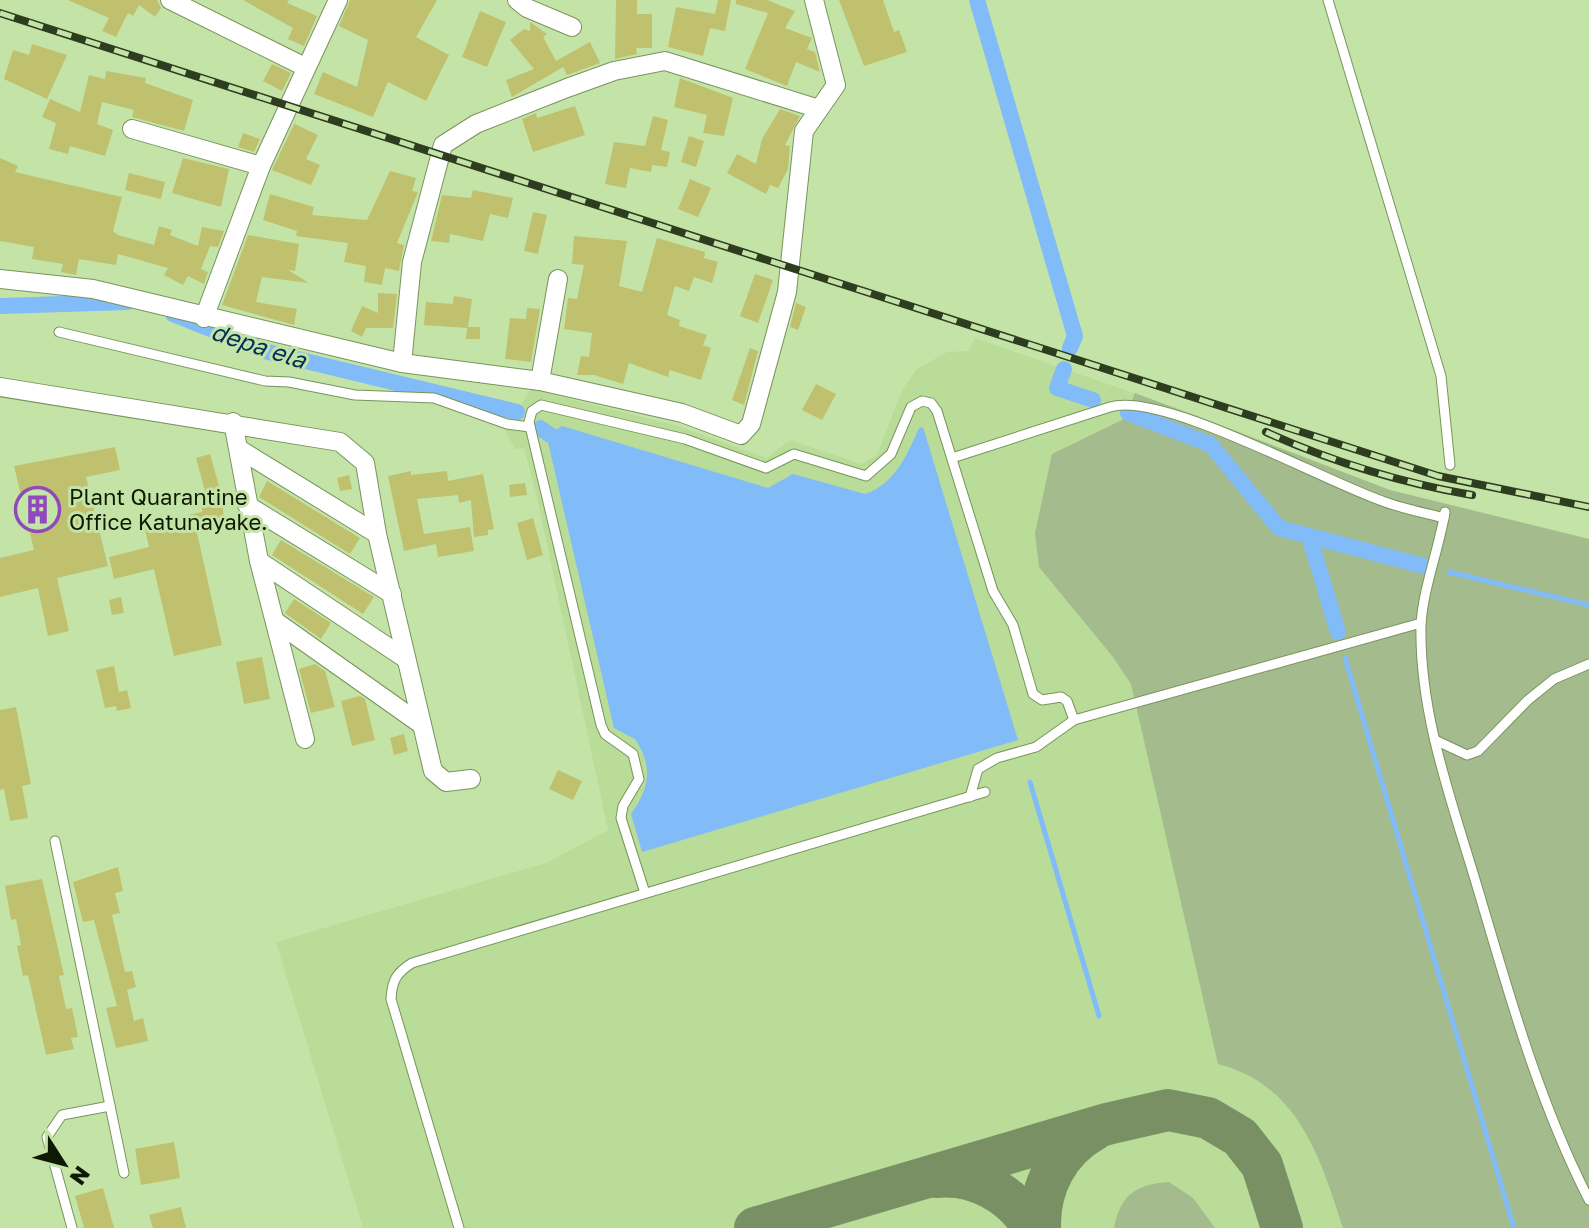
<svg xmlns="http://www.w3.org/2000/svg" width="1589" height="1228" font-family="'Golos Text',sans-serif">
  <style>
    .built { fill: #b9dc98 }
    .green { fill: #a4bb8e }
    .water { fill: #81bbf8 }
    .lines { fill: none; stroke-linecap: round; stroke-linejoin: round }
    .stream { stroke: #81bbf8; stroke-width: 5 }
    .canal { stroke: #81bbf8; stroke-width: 16 }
    .taxiway { stroke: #799064; stroke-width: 42 }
    .building { fill: #bfc16e }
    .service-casing { stroke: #78945b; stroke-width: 11 }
    .minor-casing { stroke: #78945b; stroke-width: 20 }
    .service { stroke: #fff; stroke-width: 9 }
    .minor { stroke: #fff; stroke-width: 18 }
    .rail-casing { stroke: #2e3c20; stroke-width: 8 }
    .rail { stroke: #c4e4a7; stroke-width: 5; stroke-dasharray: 15; stroke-linecap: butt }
    .labels { text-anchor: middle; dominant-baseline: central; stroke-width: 6; stroke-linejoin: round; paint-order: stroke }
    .poi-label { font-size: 22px; fill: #0f1a04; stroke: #c4e4a7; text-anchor: start }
    .water-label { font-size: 24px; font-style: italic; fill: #043056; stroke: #c4e4a7 }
  </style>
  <rect width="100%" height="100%" fill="#c4e4a7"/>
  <path class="built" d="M975 338 1180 409 1390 490 1589 539V1228H363L276 942 546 863 608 830 536 493 524 448 515 449 506 433 508 415 517 412 531 389 678 426 767 458 790 440 861 464 877 455 902 390 917 369 947 352 968 351Z"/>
  <g class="green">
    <path d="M1135 393 1390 490 1589 539V1228H1343C1320 1157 1299 1085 1218 1064L1131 684 1113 657 1039 567 1035 533 1052 454 1124 419Z"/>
    <path d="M1169 1182 1193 1198 1215 1228H1114C1120 1195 1136 1184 1169 1182Z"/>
  </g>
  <path class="water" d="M562 426 768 488 793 474 865 494C895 484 907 455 919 428L923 427 1018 740 642 852 631 814C649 789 654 767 635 739L614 728 548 442 550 434Z"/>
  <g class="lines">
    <g class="stream">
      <path d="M1449 572 1589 605"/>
      <path d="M1345 658 1514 1228"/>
      <path d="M1030 782 1099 1016"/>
    </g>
    <g class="canal">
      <path d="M977 0 1075 336 1070 348"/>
      <path d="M0 306 128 302"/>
      <path d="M173 314 268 352 517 412"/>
      <path d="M1064 369 1057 388 1093 400"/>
      <path d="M1128 413 1210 444 1279 528 1424 566"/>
      <path d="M540 428 565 445"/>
      <path d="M1310 539 1338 632"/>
    </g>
    <g class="taxiway">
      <path d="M936 1177C975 1173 1013 1194 1033 1228"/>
      <path d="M755 1228 1107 1124 1168 1110 1208 1118 1240 1137 1262 1165 1282 1228"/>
      <path d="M1040 1228C1039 1187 1058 1150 1094 1130"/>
    </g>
  </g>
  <g class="building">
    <path d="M68 0H157L161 8 155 17 139 5 133 16 128 13 116 37 102 31 109 18Z"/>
    <path d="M243 0H289L287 3 317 16 304 46 288 39 293 28Z"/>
    <path d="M350 0H437L416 37 449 55 426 101 388 82 373 117 314 94 323 72 357 87 368 40 339 26Z"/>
    <path d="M616 0H637V14H652V48H636L637 54 615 59Z"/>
    <path d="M718 0H731L725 31 710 28 703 56 668 47 676 7 715 14Z"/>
    <path d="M736 0H767L795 11 785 28 812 38 807 49 815 52 820 72 796 62 787 86 745 69 768 13 736 4Z"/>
    <path d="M839 0H883L894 32 899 30 907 52 864 66Z"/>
    <path d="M480 11 506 22 487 67 462 57Z"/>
    <path d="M530 22 547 34 543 37 556 61 590 42 600 63 567 75 563 67 512 97 506 80 534 69 510 40 524 29 530 31Z"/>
    <path d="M32 44 67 55 47 99 4 79 13 50 29 55Z"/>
    <path d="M272 64 291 73 282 91 263 81Z"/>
    <path d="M106 71 146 78 145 83 193 100 184 131 132 117 134 110 102 102 97 124 113 130 105 156 70 146 68 154 49 149 56 123 42 117 50 99 80 112 89 75 105 79Z"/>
    <path d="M680 78 733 98 724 136 703 133 707 115 674 107Z"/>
    <path d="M575 106 585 135 533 152 522 119 536 113 537 118Z"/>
    <path d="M780 109 800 116 785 145 790 146 788 169 778 188 770 185 766 194 727 173 737 154 756 164 762 139Z"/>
    <path d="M653 116 668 120 661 150 670 152 667 167 652 165 651 172 630 168 626 188 605 184 614 142 645 146Z"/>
    <path d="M296 120 295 124 318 135 306 159 320 165 311 185 272 170Z"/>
    <path d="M243 133 260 139 254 152 238 147Z"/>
    <path d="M689 136 704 141 696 167 681 162Z"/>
    <path d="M0 158 18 166 15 172 122 197 113 231 118 235 154 245 159 226 172 230 170 235 198 246 202 227 224 231 218 247 210 246 201 269 208 272 204 284 188 276 183 285 164 275 168 268 118 254 116 265 79 259 76 275 61 272 63 264 32 259 34 247 0 241Z"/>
    <path d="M183 158 229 169 221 207 172 193Z"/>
    <path d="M390 171 416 178 412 191 418 192 397 243 404 245 399 271 385 268 382 285 364 282 366 266 344 262 348 243 296 236 297 231 263 220 270 194 314 207 312 215 367 220Z"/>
    <path d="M129 173 165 182 161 199 125 190Z"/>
    <path d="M690 179 711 188 698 217 678 209Z"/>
    <path d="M473 190 513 198 508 218 490 214 483 241 450 234 449 243 431 241 442 195 471 198Z"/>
    <path d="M533 212 547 215 538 254 524 251Z"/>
    <path d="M248 235 299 244 295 271 288 270 309 283 262 277 256 302 297 309 294 325 222 305Z"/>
    <path d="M574 236 627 241 619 286 642 292 657 238 705 252 704 258 718 262 712 283 694 277 689 291 675 286 667 315 680 320 679 326 707 335 703 345 711 348 701 380 670 370 668 377 629 363 623 384 594 375H577L581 356 589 357 592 333 564 329 568 298 577 299 584 265 572 264Z"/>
    <path d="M755 274 773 280 758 323 740 316Z"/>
    <path d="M378 293 397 294 393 328H366L362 337 351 331 362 306 378 313Z"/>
    <path d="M454 296 472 299 468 327H480V339H466L467 328 424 325 426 302 453 304Z"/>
    <path d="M796 303 806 307 798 330 790 327Z"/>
    <path d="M527 308 540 309 531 362 505 359 510 318 526 319Z"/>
    <path d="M750 348 758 351 744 405 732 400Z"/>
    <path d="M816 384 836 394 822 420 802 410Z"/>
    <path d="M115 447 120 470 86 477 108 566 57 578 69 631 48 636 38 588 0 597V558L34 550 14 466Z"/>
    <path d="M210 454 222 497 224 522 195 524 222 645 174 656 154 569 114 579 109 557 149 547 144 525 202 512V499L207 498 196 458Z"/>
    <path d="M411 471V475L447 471 448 481 483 474 494 529 488 530V535L474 537 471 500 459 503 458 495 417 499 424 534 470 527 474 551 438 557 436 544 404 551 388 476Z"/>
    <path d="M349 475 352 489 340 491 337 478Z"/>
    <path d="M267 481 360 538 350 554 259 497Z"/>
    <path d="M525 483 527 495 510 497 509 485Z"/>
    <path d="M533 518 543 555 527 560 517 523Z"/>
    <path d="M281 540 374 597 363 614 272 555Z"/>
    <path d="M121 597 124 613 112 615 109 600Z"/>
    <path d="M294 599 331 623 321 639 285 613Z"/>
    <path d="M262 657 270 699 244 704 236 662Z"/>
    <path d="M315 664 325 671 335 707 311 713 299 669Z"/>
    <path d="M114 666 119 692 127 690 131 708 117 711 116 706 105 708 96 670Z"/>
    <path d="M360 696 365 699 375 740 352 746 341 701Z"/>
    <path d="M16 707 31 784 22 786 28 818 10 821 4 789 0 790V710Z"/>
    <path d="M404 734 408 751 394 755 390 738Z"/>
    <path d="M558 770 582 781 573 800 549 789Z"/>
    <path d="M118 867 123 891 115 893 120 913 112 915 125 972 132 971 136 987 127 990 134 1021 143 1018 148 1041 116 1048 106 1008 117 1006 94 920 83 922 73 882Z"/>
    <path d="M42 879 64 975 59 976 66 1009 72 1008 78 1037 71 1038 74 1049 46 1055 28 975 23 976 17 946 21 945 16 919 11 920 5 886Z"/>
    <path d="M174 1142 180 1178 141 1185 135 1149Z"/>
    <path d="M103 1188 114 1228H84L75 1196Z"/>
    <path d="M181 1207 186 1228H153L149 1215Z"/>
  </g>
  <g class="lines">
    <defs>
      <g id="service">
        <path d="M1328 0 1441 376 1450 465"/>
        <path d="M59 332 265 381 289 382 355 395 434 398 507 424 530 427"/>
        <path d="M952 458 1110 407C1163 391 1325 482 1385 502 1404 509 1425 513 1444 518"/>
        <path d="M1445 512C1439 549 1423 588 1421 625 1419 714 1452 802 1477 886 1509 994 1538 1100 1589 1200"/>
        <path d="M1435 740 1467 755 1478 751 1528 700 1554 679 1589 664"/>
        <path d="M970 797 978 769 997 758 1036 747 1074 720 1421 623"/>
        <path d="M55 841 124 1173"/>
        <path d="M645 893 621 818 623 806 639 779 633 754 605 734 601 725 529 422 532 411 541 405 685 439 766 468 794 454 866 476 891 454 911 407 922 401 931 403 937 411 993 591 1013 625 1033 694 1042 700 1061 697 1067 701 1074 720"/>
        <path d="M72 1228 47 1137 62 1115 110 1106"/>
        <path d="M459 1228 391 999C392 981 396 973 412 963L985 792"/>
      </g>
      <g id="minor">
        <path d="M170 0 305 67"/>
        <path d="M517 0 527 8 572 27"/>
        <path d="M132 129 261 166"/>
        <path d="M0 279 93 289 402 363 540 381 682 413 741 435 751 424 787 292 804 131 836 85 814 0"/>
        <path d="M204 318 261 166 338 0"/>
        <path d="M402 363 412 262 443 145 476 124 567 88 614 71 665 61 816 108"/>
        <path d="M540 381 558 279"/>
        <path d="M0 387 340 442 365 463 377 534 433 771 446 782 471 779"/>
        <path d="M233 422 259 561 305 739"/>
        <path d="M239 449 377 534"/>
        <path d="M247 505 392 594"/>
        <path d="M259 561 406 659"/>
        <path d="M275 621 422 725"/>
      </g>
    </defs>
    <use href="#service" class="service-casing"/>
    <use href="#minor" class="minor-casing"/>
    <use href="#service" class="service"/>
    <use href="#minor" class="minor"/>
    <defs>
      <g id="rail">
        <path d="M0 13 1438 476 1589 507"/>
        <path d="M1266 432C1330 461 1403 483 1472 495"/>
      </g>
    </defs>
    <use href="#rail" class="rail-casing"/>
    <use href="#rail" class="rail"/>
  </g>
  <defs>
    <symbol id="building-ring" viewBox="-11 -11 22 22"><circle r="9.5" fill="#c4e4a7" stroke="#9049bd" stroke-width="1.5"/><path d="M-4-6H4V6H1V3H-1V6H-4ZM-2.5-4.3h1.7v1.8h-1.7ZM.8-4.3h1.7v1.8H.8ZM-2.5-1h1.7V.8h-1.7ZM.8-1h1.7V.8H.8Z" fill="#9049bd"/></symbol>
  </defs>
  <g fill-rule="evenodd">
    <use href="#building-ring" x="12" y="484" width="51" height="51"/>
  </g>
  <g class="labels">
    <g class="poi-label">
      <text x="69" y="496">Plant Quarantine<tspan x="69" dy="25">Office Katunayake.</tspan></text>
    </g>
    <g class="water-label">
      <text transform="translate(259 345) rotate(18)">depa ela</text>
    </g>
  </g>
  <g transform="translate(64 1164) rotate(126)" stroke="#c4e4a7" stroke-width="6" paint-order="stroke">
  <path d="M0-6L14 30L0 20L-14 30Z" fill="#0f1a04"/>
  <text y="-12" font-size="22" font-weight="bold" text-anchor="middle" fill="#0f1a04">N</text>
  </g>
</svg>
